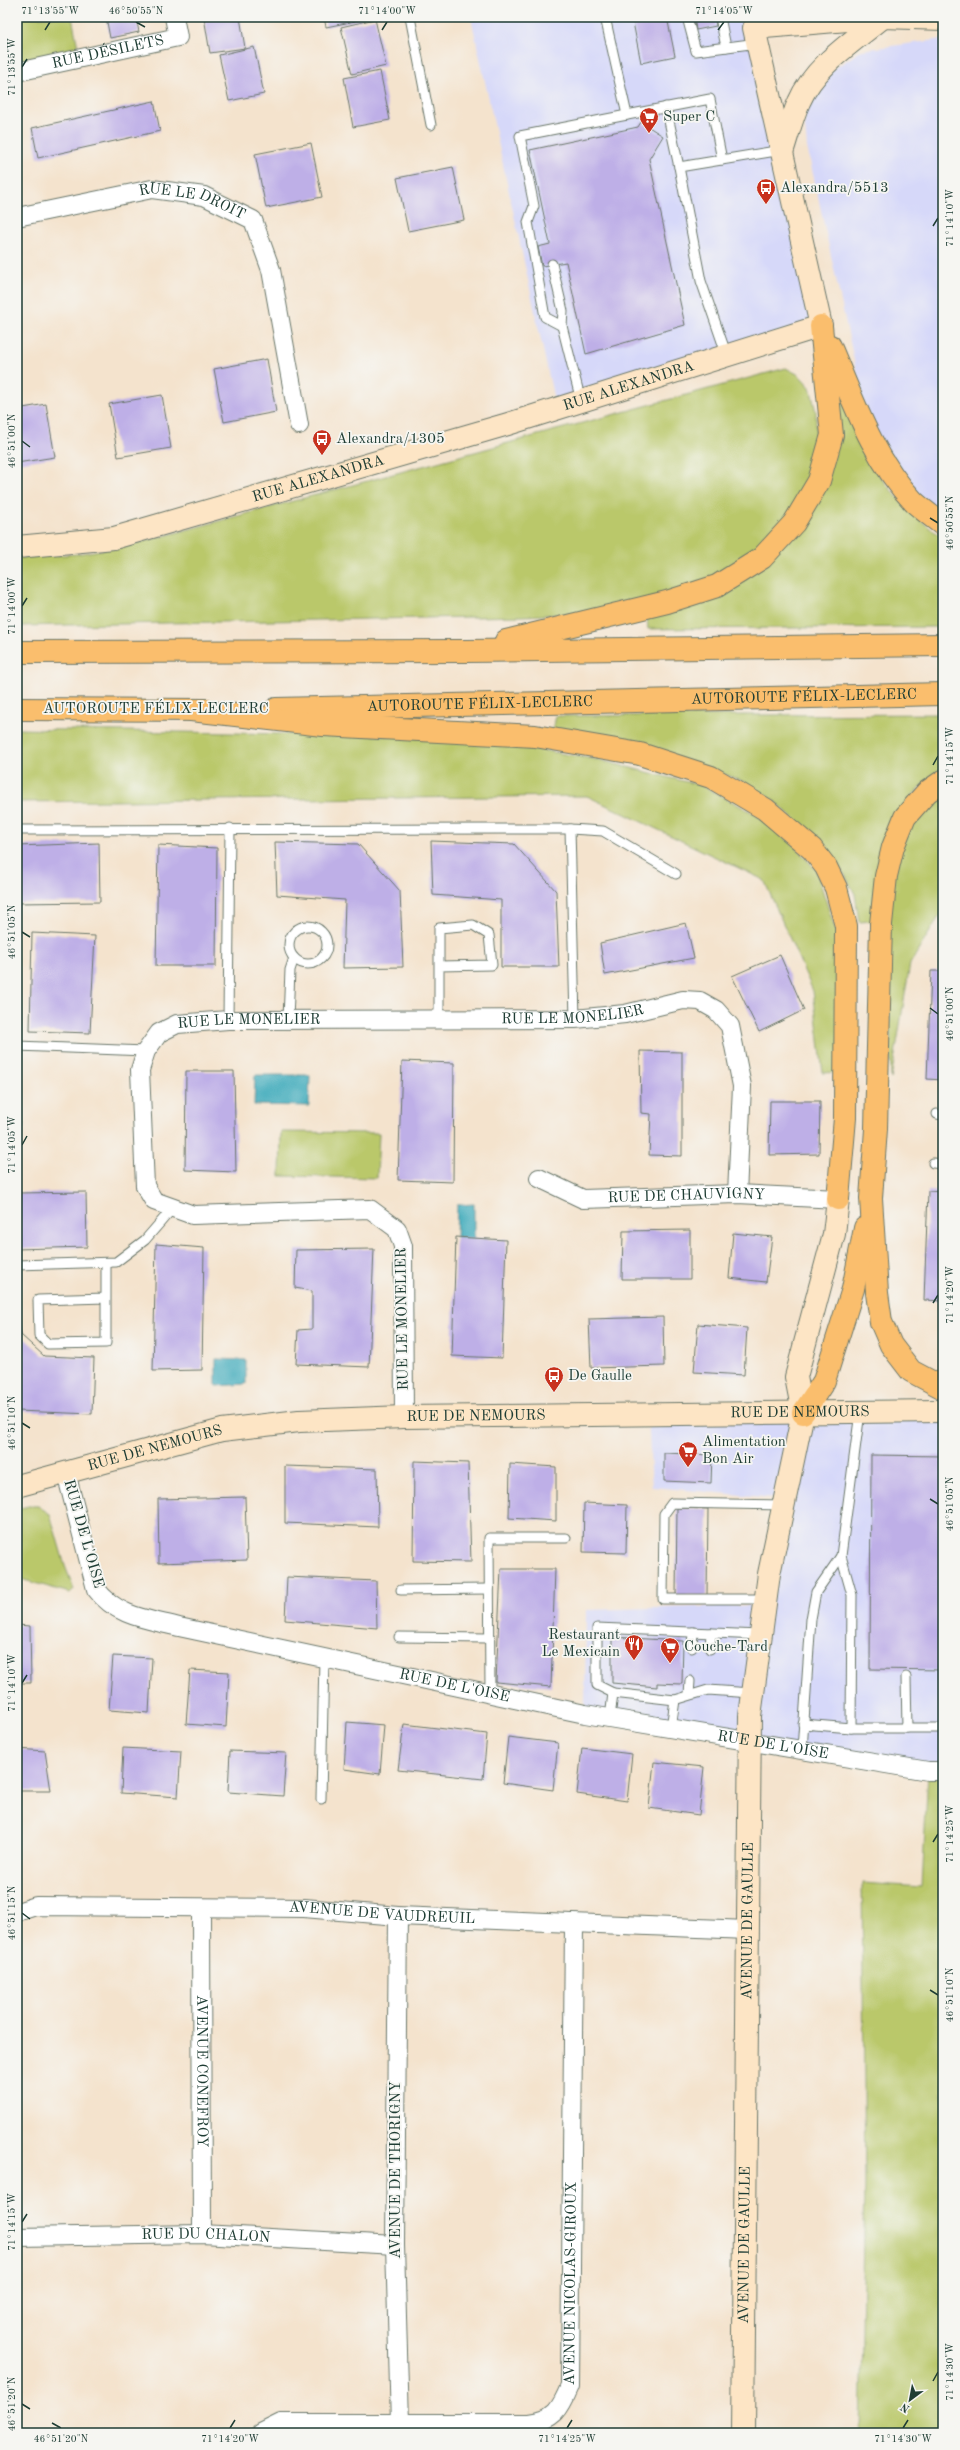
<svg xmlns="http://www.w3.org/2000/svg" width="960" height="2450" font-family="'Old Standard TT',serif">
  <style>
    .built { fill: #d6d8f9 }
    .green { fill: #bac86a; stroke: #6c824f }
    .water { fill: #3ba9ba; stroke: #2d7377 }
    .building { fill: #beafe7 }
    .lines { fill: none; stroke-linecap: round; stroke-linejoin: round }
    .lane-casing { stroke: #6a776a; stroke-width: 11 }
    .street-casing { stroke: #6a776a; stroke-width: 20 }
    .secondary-casing { stroke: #6a776a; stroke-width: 24 }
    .highway-casing { stroke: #6a776a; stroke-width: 24 }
    .lane { stroke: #fff; stroke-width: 9 }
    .street { stroke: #fff; stroke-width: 18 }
    .secondary { stroke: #fde5c5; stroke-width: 22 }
    .highway { stroke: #fabe6d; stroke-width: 22 }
    .ticks { fill: none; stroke: #1f3d34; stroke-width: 1.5 }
    .labels { text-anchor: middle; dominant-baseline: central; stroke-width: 3.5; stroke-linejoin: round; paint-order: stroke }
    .street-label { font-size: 15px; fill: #1f3d34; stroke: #f6f6f2 }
    .poi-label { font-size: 15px; fill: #1f3d34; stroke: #f6f6f2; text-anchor: start }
    .neatline { fill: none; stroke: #1f3d34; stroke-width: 1.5 }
    .ticks-label { font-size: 10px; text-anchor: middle; fill: #1f3d34 }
  </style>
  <rect width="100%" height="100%" fill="#f6f6f2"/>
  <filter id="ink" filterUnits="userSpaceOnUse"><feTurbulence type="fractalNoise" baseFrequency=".025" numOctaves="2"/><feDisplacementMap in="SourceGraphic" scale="8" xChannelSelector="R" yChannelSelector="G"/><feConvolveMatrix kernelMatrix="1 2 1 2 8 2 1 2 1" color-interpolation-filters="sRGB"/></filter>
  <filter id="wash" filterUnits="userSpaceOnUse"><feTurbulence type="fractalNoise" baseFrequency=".012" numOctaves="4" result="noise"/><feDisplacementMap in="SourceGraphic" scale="16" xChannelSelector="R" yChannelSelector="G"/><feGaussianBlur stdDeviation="0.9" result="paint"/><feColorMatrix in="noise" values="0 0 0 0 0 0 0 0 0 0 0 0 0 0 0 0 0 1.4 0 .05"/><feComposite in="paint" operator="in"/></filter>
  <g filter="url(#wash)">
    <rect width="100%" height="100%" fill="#f4e3cd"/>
    <g class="built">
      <path d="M471 17H752L821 326 556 409Z"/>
      <path d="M943 39V516L909 486 883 446 863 401 807 147 804 115 807 103 828 73 862 50Z"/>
      <path d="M943 1411V1771L585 1714 586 1610 763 1605 785 1499 652 1487 648 1416Z"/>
    </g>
    <g class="green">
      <path d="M17 17H72L80 58 17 72Z"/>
      <path d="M786 368 799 375 810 387 816 412V436L811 469 797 501 778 531 749 558 716 578 608 612 524 616 17 626V558L77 554 134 544Z"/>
      <path d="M839 384C845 403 851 423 859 442 873 475 913 517 943 538V627L648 629 647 618 676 610 790 540Z"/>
      <path d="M943 714V767C883 816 878 847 872 921L859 922 855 894 845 875 820 844 776 802 747 783 699 764 553 730 556 716Z"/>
      <path d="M17 729 394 736 495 742 599 760 703 786 755 814 795 846 816 870 838 938 839 1072 823 1073 813 991 764 880 587 796 17 802Z"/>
      <path d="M943 788V910L910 964 891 1079 889 973 890 888 901 839 929 800Z"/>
      <path d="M281 1132 379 1133 377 1178 280 1176Z"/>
      <path d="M29 1506H38L50 1514 65 1566 74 1589 70 1593 17 1578V1509Z"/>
      <path d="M928 1771H943V2433H860L865 2183 862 1883 922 1887Z"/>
    </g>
    <g class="water">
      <path d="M255 1075H310L309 1106 254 1105Z"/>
      <path d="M474 1204V1239L456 1237 457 1205Z"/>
      <path d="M216 1359 246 1360V1384L216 1386Z"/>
    </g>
    <g id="blocks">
      <g class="building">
        <path d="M106 17H136L139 32 110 38Z"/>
        <path d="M204 17H240L245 48 210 53Z"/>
        <path d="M324 17H360L361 20 326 27Z"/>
        <path d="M632 17H667L675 56 641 63Z"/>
        <path d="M694 17H715L716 26 696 30Z"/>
        <path d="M375 19 386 66 352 74 341 27Z"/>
        <path d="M254 47 264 94 229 101 219 55Z"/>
        <path d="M380 71 390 120 353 127 344 78Z"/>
        <path d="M154 101 160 131 38 158 32 128Z"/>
        <path d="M641 122 663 136 649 159 685 325 586 354 566 262 542 266 538 247 550 244 530 150 638 127Z"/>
        <path d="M311 143 322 197 266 208 255 154Z"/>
        <path d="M453 167 464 220 408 231 397 178Z"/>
        <path d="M267 359 276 412 224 422 214 369Z"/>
        <path d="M162 395 171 448 118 457 109 404Z"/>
        <path d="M46 404 55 457 17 463V409Z"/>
        <path d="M431 841 514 844 556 891 559 967H501V900L433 895Z"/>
        <path d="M275 842 358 844 400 891 403 967 343 968 345 900 277 895Z"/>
        <path d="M99 843 100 902 17 903V846Z"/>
        <path d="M158 845 217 848 216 966H156Z"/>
        <path d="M686 923 694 958 605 975 600 943Z"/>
        <path d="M32 933 95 936 90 1033 30 1031Z"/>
        <path d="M780 955 804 1010 759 1032 732 976Z"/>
        <path d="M931 971H943V1080L927 1079Z"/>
        <path d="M640 1051 682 1052V1156L649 1155 651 1114 641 1113Z"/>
        <path d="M17 1055H21L19 1153H17Z"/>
        <path d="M402 1061 454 1063 453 1182 398 1180Z"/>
        <path d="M186 1071H234L236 1172 185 1170Z"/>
        <path d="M770 1101H820L819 1154 769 1155Z"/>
        <path d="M928 1191 943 1192V1301L924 1300Z"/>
        <path d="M86 1192 87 1247 17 1249V1193Z"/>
        <path d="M690 1230V1279H622L623 1231Z"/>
        <path d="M733 1233 772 1237 766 1282 729 1278Z"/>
        <path d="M456 1237 506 1240 502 1358 452 1356Z"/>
        <path d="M156 1244 204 1248 202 1370 153 1371Z"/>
        <path d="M374 1249 369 1367 296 1364 298 1330 312 1329V1291L295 1288 296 1250Z"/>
        <path d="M17 1297 21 1335 44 1356 94 1358 92 1414 17 1411Z"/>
        <path d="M663 1317 664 1366 591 1368 589 1319Z"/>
        <path d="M698 1324 747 1328 744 1375 694 1372Z"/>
        <path d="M664 1453 712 1455 711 1483 664 1481Z"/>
        <path d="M871 1455 943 1456V1670L870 1669Z"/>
        <path d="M414 1461 468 1463 471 1562 413 1561Z"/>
        <path d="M510 1464 556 1467V1521L509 1518Z"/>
        <path d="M285 1466 377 1469 378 1527 285 1523Z"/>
        <path d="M245 1497 247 1560 159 1563 158 1499Z"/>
        <path d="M584 1503 627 1505 626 1553 583 1552Z"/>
        <path d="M677 1508 708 1509 707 1596 676 1595Z"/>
        <path d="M501 1569H555L551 1687 496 1682Z"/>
        <path d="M287 1577 376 1581 377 1628 285 1620Z"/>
        <path d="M17 1625 30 1626 31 1683H17Z"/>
        <path d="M612 1637 683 1641 682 1684 657 1683V1687L612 1683Z"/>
        <path d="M113 1656 152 1658 149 1713 109 1710Z"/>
        <path d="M190 1670 229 1672 226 1727 186 1724Z"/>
        <path d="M347 1722 384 1725 380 1774 344 1769Z"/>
        <path d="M404 1724 487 1734 483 1779 398 1770Z"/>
        <path d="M508 1737 558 1743 553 1790 503 1783Z"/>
        <path d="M123 1748 181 1751 178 1797 121 1793Z"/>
        <path d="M582 1748 632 1754 627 1801 577 1794Z"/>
        <path d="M17 1749 45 1751 51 1791H17Z"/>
        <path d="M230 1751 286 1753 283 1796 228 1792Z"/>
        <path d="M654 1762 704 1767 699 1815 649 1808Z"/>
      </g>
    </g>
  </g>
  <g filter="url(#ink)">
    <use href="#blocks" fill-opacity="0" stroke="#6a776a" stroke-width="1"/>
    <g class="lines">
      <defs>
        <g id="lane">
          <path d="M410 17 431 125"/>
          <path d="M605 17 627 115 710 99 722 160"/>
          <path d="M687 17 696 51 758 43"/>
          <path d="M720 17 726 47"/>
          <path d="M666 107 679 167"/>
          <path d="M552 264 563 311 562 326 581 401"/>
          <path d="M562 326 545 317 528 222 534 206 520 136 627 115"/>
          <path d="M727 356 701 281 679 167 782 150"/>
          <path d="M570 829 603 831 676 874"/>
          <path d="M17 830 570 829 575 1019"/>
          <circle cx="308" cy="945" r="19"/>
          <path d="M439 966 492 965 489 935 473 925 439 928V1020"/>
          <path d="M228 1020 230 828"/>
          <path d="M288 1020 290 970 294 958"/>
          <path d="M17 1046 146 1051"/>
          <path d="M937 1114 943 1115"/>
          <path d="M933 1163 943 1164"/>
          <path d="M17 1265 116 1262 145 1240 172 1209"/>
          <path d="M106 1298 38 1300 39 1335 48 1344 106 1343V1263"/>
          <path d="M401 1590 489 1589"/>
          <path d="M765 1599H663L664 1514 672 1503 783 1505"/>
          <path d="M399 1637 489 1638"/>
          <path d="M692 1648 693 1632"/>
          <path d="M710 1649 711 1633"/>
          <path d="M906 1677 907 1728"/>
          <path d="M613 1693 675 1700 708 1690 752 1693"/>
          <path d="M490 1694 489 1538H566"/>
          <path d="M689 1695 690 1681"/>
          <path d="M610 1718 613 1693 597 1685V1628L760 1635"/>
          <path d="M803 1724 851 1728 852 1595 841 1556"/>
          <path d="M671 1728 675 1700"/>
          <path d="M851 1728H943"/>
          <path d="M802 1750 811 1619 816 1592 841 1556 860 1412"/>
          <path d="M321 1799 324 1658"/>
        </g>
        <g id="street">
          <path id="s1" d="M17 72 178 37 174 17"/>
          <path id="s2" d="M17 217 152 189 204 196 253 220 271 270 299 425"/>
          <path id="s3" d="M539 1178 583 1199 737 1194 838 1199"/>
          <path id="s4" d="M404 1417 403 1246 397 1229 370 1209 193 1215 154 1201 145 1186 140 1070 146 1051 159 1033 177 1024 228 1020 575 1019 625 1014 683 1000 700 1001 716 1010 730 1026 742 1086 737 1194"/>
          <path id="s5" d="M66 1473 96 1589C117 1617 147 1619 179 1627L585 1714 928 1771H943"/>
          <path id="s6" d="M201 1909 202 2234"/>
          <path id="s7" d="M17 1912 36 1906 304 1908 398 1916 748 1930"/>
          <path d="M398 1916 395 2245 400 2423"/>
          <path id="s8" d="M17 2237 202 2234 395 2245"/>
          <path id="s9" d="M261 2433 281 2423H529C555 2419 560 2410 570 2386L574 1923"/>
        </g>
        <g id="secondary">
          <path d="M783 149C788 134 792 117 799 102 815 65 853 42 883 17"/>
          <path id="s10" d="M17 547 114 538 508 424 821 326 754 28 883 17 943 19"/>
          <path id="s11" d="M17 1486 222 1430 299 1421 404 1417 943 1411"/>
          <path id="s12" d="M743 2433 750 1716 769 1574 803 1413 796 1377 834 1234 838 1199"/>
        </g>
        <g id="highway">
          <path d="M830 346C853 400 873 459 914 502 923 510 934 518 943 525"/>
          <path d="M506 641 667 602 717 586 762 558 794 523 819 481 832 435 821 326"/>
          <path d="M17 652 466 651 943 645"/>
          <path d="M17 709 206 710"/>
          <path id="s13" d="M276 709 943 694"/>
          <path d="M191 710 323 725 535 736 640 754 711 777 765 809 812 849 826 867 836 888 846 926 845 1118 838 1199"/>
          <path d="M943 781 927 792 905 817 893 847 886 876 881 924 876 1129 871 1198 877 1293 881 1322 891 1345 911 1371 943 1388"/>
          <path d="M803 1413 824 1381 853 1289 865 1228"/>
        </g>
      </defs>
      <use href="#lane" class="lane-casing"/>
      <use href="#street" class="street-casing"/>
      <use href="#secondary" class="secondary-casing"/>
      <use href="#highway" class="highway-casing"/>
      <use href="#lane" class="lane"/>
      <use href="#street" class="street"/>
      <use href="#secondary" class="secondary"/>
      <use href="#highway" class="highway"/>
    </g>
  </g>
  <path class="ticks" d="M136 22 145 27M45 30 50 22M382 30 387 22M718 30 724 22M22 67 27 59M933 226 938 218M22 441 30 447M930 518 938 523M22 606 27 598M933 765 938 756M22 932 30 937M930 1008 938 1014M22 1145 27 1136M933 1303 938 1295M22 1423 30 1428M930 1499 938 1504M22 1683 27 1675M933 1842 938 1834M22 1913 30 1919M930 1990 938 1995M22 2222 27 2214M933 2381 938 2372M22 2404 30 2409M52 2423 61 2428M230 2428 235 2420M567 2428 572 2420M903 2428 908 2420"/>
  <defs>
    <symbol id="supermarket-pin" viewBox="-11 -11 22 30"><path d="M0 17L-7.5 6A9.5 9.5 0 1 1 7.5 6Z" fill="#c8321e" stroke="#f6f6f2"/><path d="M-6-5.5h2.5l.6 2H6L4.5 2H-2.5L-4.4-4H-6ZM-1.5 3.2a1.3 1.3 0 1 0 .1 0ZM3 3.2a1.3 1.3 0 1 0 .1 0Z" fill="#fff"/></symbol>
    <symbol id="bus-pin" viewBox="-11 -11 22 30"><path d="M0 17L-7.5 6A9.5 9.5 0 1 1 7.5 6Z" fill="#c8321e" stroke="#f6f6f2"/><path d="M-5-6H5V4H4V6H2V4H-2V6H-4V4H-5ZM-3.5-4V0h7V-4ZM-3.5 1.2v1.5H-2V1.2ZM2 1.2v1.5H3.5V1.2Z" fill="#fff"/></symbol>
    <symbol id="restaurant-pin" viewBox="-11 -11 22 30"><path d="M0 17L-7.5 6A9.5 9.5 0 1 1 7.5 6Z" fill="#c8321e" stroke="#f6f6f2"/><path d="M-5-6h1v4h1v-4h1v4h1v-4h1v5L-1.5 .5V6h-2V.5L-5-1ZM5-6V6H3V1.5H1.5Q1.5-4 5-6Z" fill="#fff"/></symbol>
  </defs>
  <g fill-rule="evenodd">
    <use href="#supermarket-pin" x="638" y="106" width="22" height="30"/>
    <use href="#bus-pin" x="755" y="177" width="22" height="30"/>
    <use href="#bus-pin" x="311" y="428" width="22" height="30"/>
    <use href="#bus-pin" x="543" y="1365" width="22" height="30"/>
    <use href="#supermarket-pin" x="677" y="1440" width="22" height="30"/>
    <use href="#restaurant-pin" x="623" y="1633" width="22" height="30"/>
    <use href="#supermarket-pin" x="659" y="1636" width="22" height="30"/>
  </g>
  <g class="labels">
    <g class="street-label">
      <text stroke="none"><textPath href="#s1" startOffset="93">RUE DÉSILETS</textPath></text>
      <text stroke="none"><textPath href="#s2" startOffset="180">RUE LE DROIT</textPath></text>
      <text stroke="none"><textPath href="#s10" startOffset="634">RUE ALEXANDRA</textPath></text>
      <text stroke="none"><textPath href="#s10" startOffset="310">RUE ALEXANDRA</textPath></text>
      <text stroke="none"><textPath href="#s13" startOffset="528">AUTOROUTE FÉLIX-LECLERC</textPath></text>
      <text stroke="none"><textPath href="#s13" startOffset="204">AUTOROUTE FÉLIX-LECLERC</textPath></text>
      <text x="156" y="709">AUTOROUTE FÉLIX-LECLERC</text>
      <text stroke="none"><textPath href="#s4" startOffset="1033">RUE LE MONELIER</textPath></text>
      <text stroke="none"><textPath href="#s4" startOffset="709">RUE LE MONELIER</textPath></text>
      <text stroke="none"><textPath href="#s3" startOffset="152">RUE DE CHAUVIGNY</textPath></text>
      <text transform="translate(403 1319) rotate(-91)">RUE LE MONELIER</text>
      <text stroke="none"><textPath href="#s11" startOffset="791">RUE DE NEMOURS</textPath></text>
      <text stroke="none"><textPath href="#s11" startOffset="467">RUE DE NEMOURS</textPath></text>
      <text stroke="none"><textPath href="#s11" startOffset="143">RUE DE NEMOURS</textPath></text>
      <text transform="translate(83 1534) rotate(74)">RUE DE L'OISE</text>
      <text stroke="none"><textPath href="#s5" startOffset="495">RUE DE L'OISE</textPath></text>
      <text stroke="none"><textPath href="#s5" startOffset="819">RUE DE L'OISE</textPath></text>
      <text stroke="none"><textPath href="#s7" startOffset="366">AVENUE DE VAUDREUIL</textPath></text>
      <text stroke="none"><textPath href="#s12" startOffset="512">AVENUE DE GAULLE</textPath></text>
      <text stroke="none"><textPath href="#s6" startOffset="162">AVENUE CONEFROY</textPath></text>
      <text transform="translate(396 2170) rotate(-90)">AVENUE DE THORIGNY</text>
      <text stroke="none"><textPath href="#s8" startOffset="189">RUE DU CHALON</textPath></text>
      <text stroke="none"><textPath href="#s12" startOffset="188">AVENUE DE GAULLE</textPath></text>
      <text stroke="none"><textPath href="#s9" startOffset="432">AVENUE NICOLAS-GIROUX</textPath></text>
    </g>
    <g class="poi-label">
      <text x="663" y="117">Super C</text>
      <text x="780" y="188">Alexandra/5513</text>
      <text x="336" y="439">Alexandra/1305</text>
      <text x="568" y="1376">De Gaulle</text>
      <text x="702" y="1442">Alimentation<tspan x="702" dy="17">Bon Air</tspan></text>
      <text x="620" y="1635" text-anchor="end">Restaurant<tspan x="620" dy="17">Le Mexicain</tspan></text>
      <text x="684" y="1647">Couche-Tard</text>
    </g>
  </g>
  <rect width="960" height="2450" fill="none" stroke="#f6f6f2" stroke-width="44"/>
  <g transform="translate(910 2400) rotate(212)" stroke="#f6f6f2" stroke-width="3" paint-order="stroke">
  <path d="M0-3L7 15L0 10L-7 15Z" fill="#1f3d34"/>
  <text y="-6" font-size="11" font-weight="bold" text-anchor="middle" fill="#1f3d34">N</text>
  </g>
  <rect x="22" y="22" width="916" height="2406" class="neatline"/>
  <g class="ticks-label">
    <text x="50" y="14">71°13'55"W</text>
    <text x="136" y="14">46°50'55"N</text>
    <text x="387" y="14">71°14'00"W</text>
    <text x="724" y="14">71°14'05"W</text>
    <text transform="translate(11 67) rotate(-90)" y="4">71°13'55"W</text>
    <text transform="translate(949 218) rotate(-90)" y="4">71°14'10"W</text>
    <text transform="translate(11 441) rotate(-90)" y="4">46°51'00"N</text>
    <text transform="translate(949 523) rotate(-90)" y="4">46°50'55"N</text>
    <text transform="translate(11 606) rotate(-90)" y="4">71°14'00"W</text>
    <text transform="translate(949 756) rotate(-90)" y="4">71°14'15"W</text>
    <text transform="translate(11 932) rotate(-90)" y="4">46°51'05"N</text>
    <text transform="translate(949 1014) rotate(-90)" y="4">46°51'00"N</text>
    <text transform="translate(11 1145) rotate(-90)" y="4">71°14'05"W</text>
    <text transform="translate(949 1295) rotate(-90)" y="4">71°14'20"W</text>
    <text transform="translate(11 1423) rotate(-90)" y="4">46°51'10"N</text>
    <text transform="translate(949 1504) rotate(-90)" y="4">46°51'05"N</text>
    <text transform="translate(11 1683) rotate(-90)" y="4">71°14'10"W</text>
    <text transform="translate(949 1834) rotate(-90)" y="4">71°14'25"W</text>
    <text transform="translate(11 1913) rotate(-90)" y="4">46°51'15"N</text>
    <text transform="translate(949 1995) rotate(-90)" y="4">46°51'10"N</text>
    <text transform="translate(11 2222) rotate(-90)" y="4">71°14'15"W</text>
    <text transform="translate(949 2372) rotate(-90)" y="4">71°14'30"W</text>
    <text transform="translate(11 2404) rotate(-90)" y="4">46°51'20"N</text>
    <text x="61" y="2442">46°51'20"N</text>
    <text x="230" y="2442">71°14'20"W</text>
    <text x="567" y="2442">71°14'25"W</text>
    <text x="903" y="2442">71°14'30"W</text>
  </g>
</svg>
